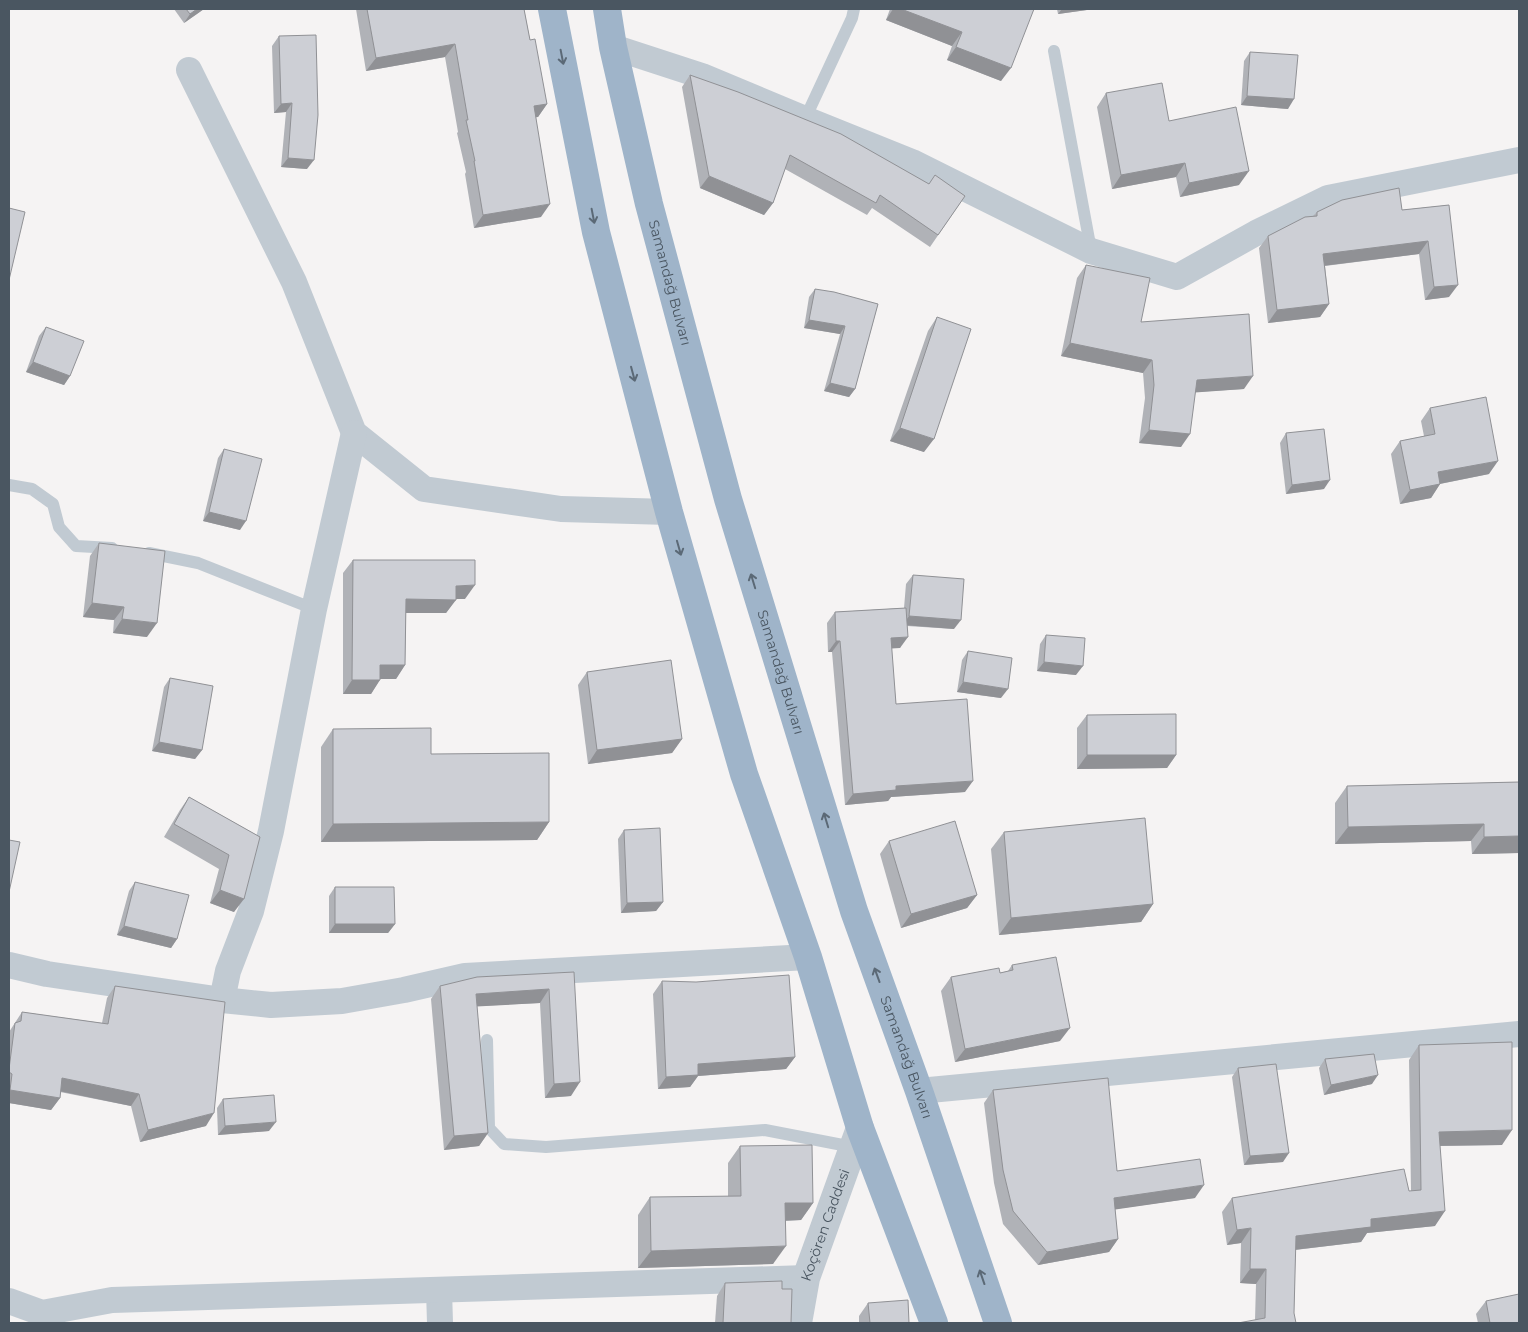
<svg xmlns="http://www.w3.org/2000/svg" width="1528" height="1332" font-family="Montserrat,sans-serif">
  <style>
    .lines { fill: none; stroke-linecap: round; stroke-linejoin: round }
    .service { stroke: #c1cad2; stroke-width: 12 }
    .minor { stroke: #c1cad2; stroke-width: 26 }
    .tertiary { stroke: #c1cad2; stroke-width: 28 }
    .trunk { stroke: #9fb4c9; stroke-width: 28 }
    .wall { fill: #b0b2b7 }
    .shaded-wall { fill: #909195 }
    .building { fill: #cdcfd5; stroke: #909195 }
    .oneway { stroke: #5b6976 }
    .labels { text-anchor: middle; dominant-baseline: central; stroke-width: 4; stroke-linejoin: round; paint-order: stroke }
    .street-label { font-size: 14px; fill: #4a5661; stroke: #fff }
  </style>
  <rect width="100%" height="100%" fill="#f5f3f3"/>
  <g class="lines">
    <g class="service">
      <path d="M1054 51 1091 250"/>
      <path d="M805 119 852 18 854 9"/>
      <path d="M9 485 32 489 53 504 59 527 76 546 112 548"/>
      <path d="M149 553 198 563 314 609"/>
      <path d="M487 1040 489 1128 504 1144 546 1147 765 1130 853 1147"/>
    </g>
    <g class="minor">
      <path d="M613 47 702 76 805 119 912 162 1091 251 1177 277 1256 233 1328 198 1519 160"/>
      <path d="M189 70 294 282 354 433 424 489 561 509 669 512"/>
      <path d="M9 965 47 974 222 1000 271 1005 342 1001 404 990 465 976 808 957"/>
      <path d="M222 1000 228 971 251 911 271 831 314 609 354 433"/>
      <path d="M919 1091 1519 1034"/>
      <path d="M439 1290 440 1323"/>
      <path d="M9 1301 42 1313 112 1300 806 1278"/>
    </g>
    <path class="tertiary" id="s1" d="M798 1323 806 1278 860 1128"/>
    <g class="trunk">
      <path d="M552 9 596 232 669 512 744 774 808 957 860 1128 934 1323"/>
      <path id="s2" d="M607 9 613 47 649 204 728 499 854 911 919 1091 998 1323"/>
    </g>
  </g>
  <g class="wall">
    <path d="M174 9H204L184 23Z"/>
    <path d="M356 9H524L530 40 547 104 538 117H536L541 217 474 228 465 174 466 172 457 133 458 132 445 57 366 71Z"/>
    <path d="M890 9H1034L1001 81 947 60 952 46 886 20Z"/>
    <path d="M1057 9H1094L1058 14Z"/>
    <path d="M279 36 307 169 281 167 286 112 274 113 272 46Z"/>
    <path d="M1250 52 1288 109 1241 105 1244 61Z"/>
    <path d="M690 75 929 184 965 196 930 247 872 208 867 215 785 169 773 203 764 215 700 188 682 87Z"/>
    <path d="M1106 93 1169 121 1239 185 1180 197 1176 177 1112 189 1097 107Z"/>
    <path d="M1449 205V297L1425 300 1419 254 1325 266 1329 304 1320 317 1268 323 1259 248 1268 236 1313 216 1317 212 1402 210Z"/>
    <path d="M1086 265 1141 322 1244 389 1195 392 1181 447 1139 443 1145 398 1143 373 1061 356 1077 278Z"/>
    <path d="M815 289 878 304 855 389 849 397 824 391 840 334 804 328 809 297Z"/>
    <path d="M937 317 924 452 890 441 928 331Z"/>
    <path d="M46 327 70 376 64 385 26 372 39 336Z"/>
    <path d="M1430 408 1489 474 1440 484 1431 498 1400 504 1391 454 1400 441 1424 436 1421 421Z"/>
    <path d="M1286 433 1324 489 1286 494 1280 443Z"/>
    <path d="M224 449 240 530 203 521 218 458Z"/>
    <path d="M99 543 147 637 113 633 114 620 83 617 90 556Z"/>
    <path d="M353 560 465 599H456L446 613H406L405 665 396 679H380L371 694H343V573Z"/>
    <path d="M913 575 954 629 907 626 900 648H891L896 704 965 792 891 797 888 801 845 805 832 652H828L827 623 835 612 904 608 906 584Z"/>
    <path d="M1046 635 1076 675 1037 671 1040 644Z"/>
    <path d="M968 651 1001 698 957 692 962 660Z"/>
    <path d="M587 672 682 739 672 753 588 764 578 685Z"/>
    <path d="M170 678 202 750 195 759 152 751 164 687Z"/>
    <path d="M1087 715 1176 755 1167 768 1077 769V728Z"/>
    <path d="M333 729 431 754 549 822 537 840 321 842V747Z"/>
    <path d="M1519 782V853L1472 854 1471 841 1335 844V803L1347 786Z"/>
    <path d="M189 797 260 837 234 912 210 903 219 869 164 837 180 810Z"/>
    <path d="M624 830 663 902 656 911 621 913 618 839Z"/>
    <path d="M1004 832 1153 904 1141 922 999 935 991 849Z"/>
    <path d="M889 841 977 895 967 908 901 928 880 854Z"/>
    <path d="M135 882 177 939 171 948 117 935 129 891Z"/>
    <path d="M335 887 395 924 388 933H329V896Z"/>
    <path d="M1012 965 1060 1041 955 1062 941 991 951 977 1000 973 1008 971Z"/>
    <path d="M574 972 571 1096 545 1098 540 1003 477 1006 488 1133 479 1146 444 1150 431 999 440 986Z"/>
    <path d="M662 981 795 1057 786 1069 698 1076 690 1087 658 1089 653 994Z"/>
    <path d="M115 986 206 1126 140 1142 131 1106 60 1092V1098L51 1110 9 1103V1032L22 1012 102 1023 107 998Z"/>
    <path d="M1419 1045 1502 1145 1440 1146 1435 1226 1367 1233 1361 1242 1295 1250 1294 1313 1255 1320 1256 1284 1240 1283 1241 1243 1227 1245 1222 1212 1232 1198 1411 1191 1409 1060Z"/>
    <path d="M1325 1059 1372 1084 1324 1095 1319 1068Z"/>
    <path d="M1238 1068 1283 1162 1244 1165 1232 1077Z"/>
    <path d="M993 1090 1117 1171 1195 1198 1115 1209 1118 1239 1109 1252 1038 1265 1003 1224 994 1183 984 1103Z"/>
    <path d="M223 1099 269 1131 218 1135 217 1108Z"/>
    <path d="M740 1146 813 1203 801 1220 786 1221 773 1264 638 1268V1215L650 1197H728V1163Z"/>
    <path d="M725 1283 782 1289 791 1323H715L717 1296Z"/>
    <path d="M1486 1301 1519 1323H1478L1476 1314Z"/>
    <path d="M868 1303 909 1323H859V1316Z"/>
  </g>
  <g class="shaded-wall">
    <path d="M197 9H204L184 23 190 14Z"/>
    <path d="M893 9H901L962 32 952 46 886 20Z"/>
    <path d="M1062 9H1094L1058 14Z"/>
    <path d="M455 44 445 57 366 71 376 58Z"/>
    <path d="M956 47 1011 68 1001 81 947 60Z"/>
    <path d="M1247 96 1294 99 1288 109 1241 105Z"/>
    <path d="M292 103 286 112 274 113 281 104Z"/>
    <path d="M547 104 538 117 525 119 534 106Z"/>
    <path d="M288 158 314 160 307 169 281 167Z"/>
    <path d="M1185 163 1176 177 1112 189 1121 175Z"/>
    <path d="M1249 171 1239 185 1180 197 1189 183Z"/>
    <path d="M709 176 773 203 764 215 700 188Z"/>
    <path d="M550 204 541 217 474 228 483 215Z"/>
    <path d="M1428 241 1419 254 1314 267 1323 254Z"/>
    <path d="M1458 285 1449 297 1425 300 1434 287Z"/>
    <path d="M1329 304 1320 317 1268 323 1277 310Z"/>
    <path d="M809 320 845 326 840 334 804 328Z"/>
    <path d="M1070 343 1152 360 1143 373 1061 356Z"/>
    <path d="M33 362 70 376 64 385 26 372Z"/>
    <path d="M1253 376 1244 389 1188 393 1197 380Z"/>
    <path d="M830 383 855 389 849 397 824 391Z"/>
    <path d="M900 428 934 439 924 452 890 441Z"/>
    <path d="M1149 430 1190 434 1181 447 1139 443Z"/>
    <path d="M1498 461 1489 474 1429 486 1438 472Z"/>
    <path d="M1330 480 1324 489 1286 494 1292 485Z"/>
    <path d="M1440 484 1431 498 1400 504 1410 490Z"/>
    <path d="M209 512 246 521 240 530 203 521Z"/>
    <path d="M475 585 465 599H446L456 586Z"/>
    <path d="M406 599 456 600 446 613H396Z"/>
    <path d="M92 603 124 607 114 620 83 617Z"/>
    <path d="M909 616 961 620 954 629 903 625Z"/>
    <path d="M122 619 157 623 147 637 113 633Z"/>
    <path d="M908 637 900 648 883 649 891 638Z"/>
    <path d="M836 641H840L832 652H828Z"/>
    <path d="M1044 662 1083 666 1076 675 1037 671Z"/>
    <path d="M380 665H405L396 679H371Z"/>
    <path d="M352 680H380L371 694H343Z"/>
    <path d="M963 682 1008 689 1001 698 957 692Z"/>
    <path d="M682 739 672 753 588 764 597 750Z"/>
    <path d="M159 742 202 750 195 759 152 751Z"/>
    <path d="M1087 755H1176L1167 768 1077 769Z"/>
    <path d="M973 781 965 792 891 797 888 801 845 805 853 794 896 786Z"/>
    <path d="M549 822 537 840 321 842 333 824Z"/>
    <path d="M1484 824 1471 841 1335 844 1348 827Z"/>
    <path d="M1519 836V853L1472 854 1484 837Z"/>
    <path d="M220 890 244 899 234 912 210 903Z"/>
    <path d="M977 895 967 908 901 928 911 914Z"/>
    <path d="M663 902 656 911 621 913 627 903Z"/>
    <path d="M1153 904 1141 922 999 935 1011 918Z"/>
    <path d="M335 924H395L388 933H329Z"/>
    <path d="M124 926 177 939 171 948 117 935Z"/>
    <path d="M549 989 540 1003 467 1007 476 994Z"/>
    <path d="M1070 1028 1060 1041 955 1062 965 1049Z"/>
    <path d="M795 1057 786 1069 698 1076 690 1087 658 1089 666 1077 698 1064Z"/>
    <path d="M1378 1075 1372 1084 1324 1095 1331 1085Z"/>
    <path d="M62 1078 139 1094 131 1106 54 1090Z"/>
    <path d="M580 1082 571 1096 545 1098 554 1084Z"/>
    <path d="M10 1090 60 1098 51 1110 9 1103V1091Z"/>
    <path d="M214 1113 206 1126 140 1142 148 1130Z"/>
    <path d="M276 1122 269 1131 218 1135 225 1126Z"/>
    <path d="M1512 1130 1502 1145 1429 1146 1439 1132Z"/>
    <path d="M488 1133 479 1146 444 1150 454 1136Z"/>
    <path d="M1289 1153 1283 1162 1244 1165 1250 1156Z"/>
    <path d="M1204 1185 1195 1198 1105 1211 1114 1198Z"/>
    <path d="M785 1203H813L801 1220 773 1221Z"/>
    <path d="M1445 1211 1435 1226 1367 1233 1361 1242 1285 1251 1296 1236 1371 1219Z"/>
    <path d="M1251 1228 1241 1243 1227 1245 1237 1230Z"/>
    <path d="M1118 1239 1109 1252 1038 1265 1047 1252Z"/>
    <path d="M786 1246 773 1264 638 1268 651 1251Z"/>
    <path d="M1250 1269H1266L1256 1284 1240 1283Z"/>
  </g>
  <g class="building">
    <path d="M186 9H197L190 14Z"/>
    <path d="M367 9H524L530 40 535 39 547 104 534 106 550 204 483 215 474 161H475L466 120H468L455 44 376 58Z"/>
    <path d="M901 9H1034L1011 68 956 47 962 32Z"/>
    <path d="M316 35 318 115 314 160 288 158 292 103 281 104 279 36Z"/>
    <path d="M1250 52 1298 55 1294 99 1247 96Z"/>
    <path d="M690 75 738 92 841 134 929 184 935 175 965 196 938 235 880 195 876 203 790 155 773 203 709 176Z"/>
    <path d="M1162 83 1169 121 1236 107 1249 171 1189 183 1185 163 1121 175 1106 93Z"/>
    <path d="M1399 188 1402 210 1449 205 1458 285 1434 287 1428 241 1323 254 1329 304 1277 310 1268 236 1305 217 1317 216V212L1342 200Z"/>
    <path d="M9 208 25 212 9 280Z"/>
    <path d="M1086 265 1150 278 1141 322 1249 314 1253 376 1197 380 1190 434 1149 430 1154 385 1152 360 1070 343Z"/>
    <path d="M815 289 834 292 878 304 855 389 830 383 845 326 809 320Z"/>
    <path d="M937 317 971 329 934 439 900 428Z"/>
    <path d="M46 327 84 341 70 376 33 362Z"/>
    <path d="M1486 397 1498 461 1438 472 1440 484 1410 490 1400 441 1435 434 1430 408Z"/>
    <path d="M1324 429 1330 480 1292 485 1286 433Z"/>
    <path d="M224 449 262 459 246 521 209 512Z"/>
    <path d="M99 543 165 551 157 623 122 619 124 607 92 603Z"/>
    <path d="M353 560H475V585L456 586V600L406 599 405 665H380V680H352Z"/>
    <path d="M913 575 964 579 961 620 909 616Z"/>
    <path d="M906 608 908 637 891 638 896 704 967 699 973 781 896 786V790L853 794 840 641H836L835 612Z"/>
    <path d="M1046 635 1085 638 1083 666 1044 662Z"/>
    <path d="M968 651 1012 658 1008 689 963 682Z"/>
    <path d="M671 660 682 739 597 750 587 672Z"/>
    <path d="M170 678 213 686 202 750 159 742Z"/>
    <path d="M1176 714V755H1087V715Z"/>
    <path d="M431 728V754L549 753V822L333 824V729Z"/>
    <path d="M1519 782V836L1484 837V824L1348 827 1347 786Z"/>
    <path d="M189 797 260 837 244 899 220 890 229 855 174 824Z"/>
    <path d="M1145 818 1153 904 1011 918 1004 832Z"/>
    <path d="M955 821 977 895 911 914 889 841Z"/>
    <path d="M660 828 663 902 627 903 624 830Z"/>
    <path d="M9 840 20 842 9 892Z"/>
    <path d="M135 882 189 895 177 939 124 926Z"/>
    <path d="M335 887H394L395 924H335Z"/>
    <path d="M1056 957 1070 1028 965 1049 951 977 999 968 1000 973 1013 970 1012 965Z"/>
    <path d="M574 972 580 1082 554 1084 549 989 476 994 488 1133 454 1136 440 986 477 977Z"/>
    <path d="M789 975 795 1057 698 1064V1075L666 1077 662 981 696 982Z"/>
    <path d="M115 986 225 1002 214 1113 148 1130 139 1094 62 1078 60 1098 10 1090 12 1074 9 1072V1069L15 1023 21 1021 22 1012 108 1024Z"/>
    <path d="M1512 1042V1130L1439 1132 1445 1211 1371 1219V1227L1296 1236 1294 1313 1296 1323H1238L1265 1318 1266 1269H1250L1251 1228 1237 1230 1232 1198 1404 1169 1409 1191 1421 1190 1419 1045Z"/>
    <path d="M1374 1054 1378 1075 1331 1085 1325 1059Z"/>
    <path d="M1276 1064 1289 1153 1250 1156 1238 1068Z"/>
    <path d="M1108 1078 1117 1171 1200 1159 1204 1185 1114 1198 1118 1239 1047 1252 1013 1211 1003 1170 993 1090Z"/>
    <path d="M274 1095 276 1122 225 1126 223 1099Z"/>
    <path d="M812 1145 813 1203H785L786 1246 651 1251 650 1197 741 1196 740 1146Z"/>
    <path d="M782 1281V1289H792L791 1323H723L725 1283Z"/>
    <path d="M1519 1294V1323H1490L1486 1301Z"/>
    <path d="M908 1300 909 1323H870L868 1303Z"/>
  </g>
  <defs><path id="oneway-shaft" d="M-6 0H5M1.5-3L5.5 0L1.5 3" fill="none" stroke-width="1.6" stroke-linecap="round" stroke-linejoin="round" transform="scale(1.25)"/></defs>
  <g class="oneway">
    <use href="#oneway-shaft" transform="translate(562 57) rotate(79)"/>
    <use href="#oneway-shaft" transform="translate(593 216) rotate(79)"/>
    <use href="#oneway-shaft" transform="translate(633 374) rotate(75)"/>
    <use href="#oneway-shaft" transform="translate(679 548) rotate(74)"/>
    <use href="#oneway-shaft" transform="translate(753 581) rotate(-107)"/>
    <use href="#oneway-shaft" transform="translate(826 820) rotate(-107)"/>
    <use href="#oneway-shaft" transform="translate(877 975) rotate(-110)"/>
    <use href="#oneway-shaft" transform="translate(982 1277) rotate(-109)"/>
  </g>
  <g class="labels">
    <g class="street-label">
      <text stroke="none"><textPath href="#s2" startOffset="281">Samandağ Bulvarı</textPath></text>
      <text stroke="none"><textPath href="#s2" startOffset="686">Samandağ Bulvarı</textPath></text>
      <text stroke="none"><textPath href="#s2" startOffset="1091">Samandağ Bulvarı</textPath></text>
      <text stroke="none"><textPath href="#s1" startOffset="102">Koçören Caddesi</textPath></text>
    </g>
  </g>
  <rect width="1528" height="1332" fill="none" stroke="#4a5661" stroke-width="20"/>
</svg>
